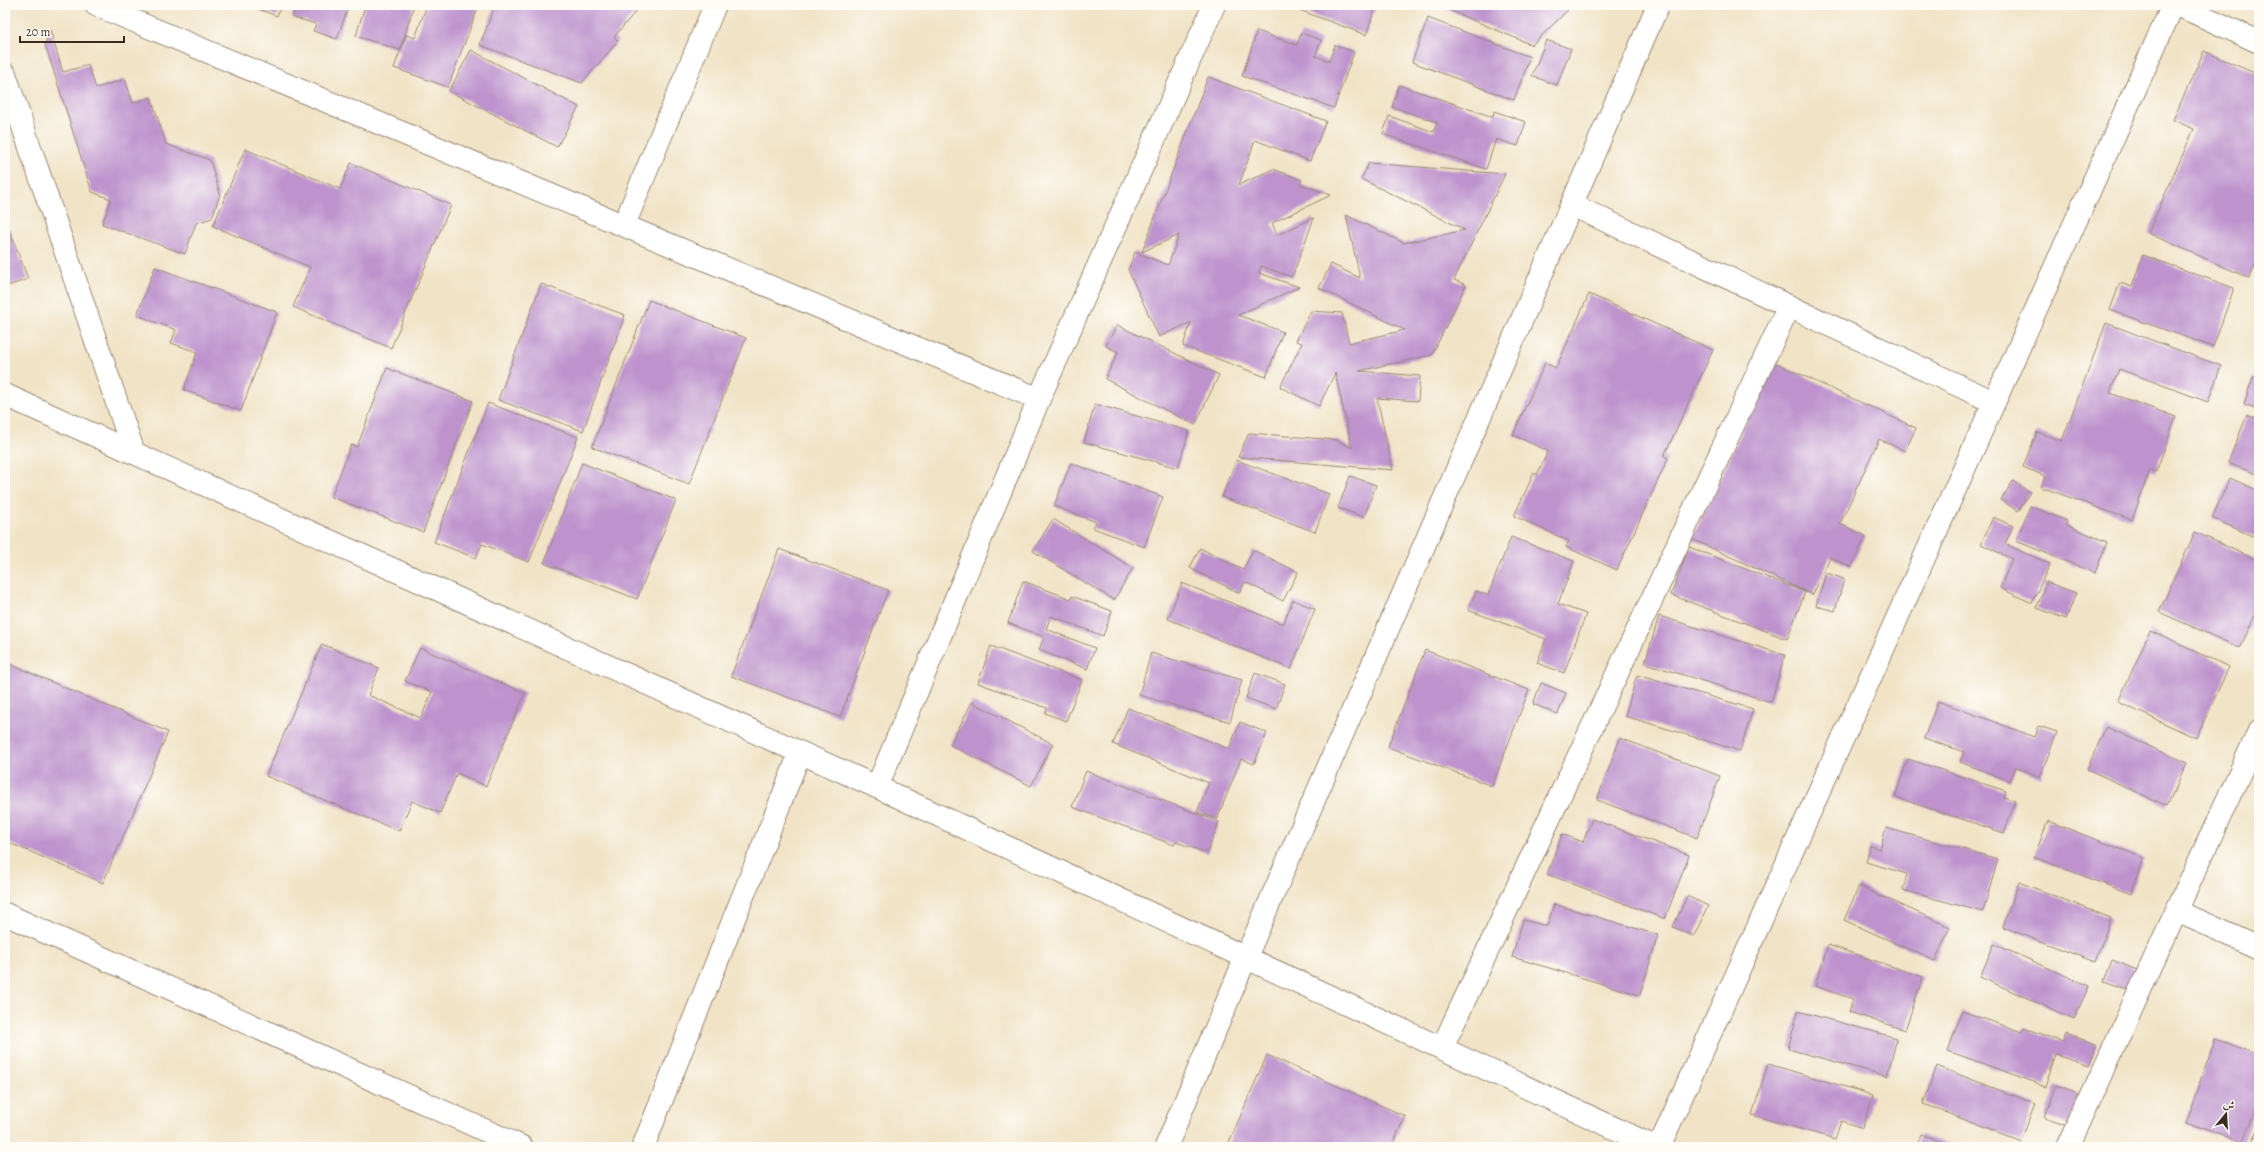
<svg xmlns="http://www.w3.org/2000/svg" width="2264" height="1152" font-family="Alegreya,Amiri,serif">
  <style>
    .building { fill: #be93cd }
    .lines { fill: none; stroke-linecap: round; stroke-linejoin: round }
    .minor-casing { stroke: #968672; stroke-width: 24 }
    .minor { stroke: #fff; stroke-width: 22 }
  </style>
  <rect width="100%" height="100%" fill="#fdfcf7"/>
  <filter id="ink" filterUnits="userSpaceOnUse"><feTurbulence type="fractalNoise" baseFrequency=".025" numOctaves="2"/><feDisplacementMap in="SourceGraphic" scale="8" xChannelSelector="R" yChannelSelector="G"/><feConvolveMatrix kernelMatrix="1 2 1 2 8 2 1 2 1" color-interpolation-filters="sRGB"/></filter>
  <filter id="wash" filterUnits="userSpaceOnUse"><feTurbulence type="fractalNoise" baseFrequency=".012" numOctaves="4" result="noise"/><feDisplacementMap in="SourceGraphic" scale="16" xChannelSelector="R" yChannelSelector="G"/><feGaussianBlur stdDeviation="0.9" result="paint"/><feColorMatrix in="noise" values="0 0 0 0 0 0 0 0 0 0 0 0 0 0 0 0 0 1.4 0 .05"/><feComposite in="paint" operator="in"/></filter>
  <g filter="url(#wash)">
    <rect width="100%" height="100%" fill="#f1e3c6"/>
    <g id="blocks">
      <g class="building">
        <path d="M247 5H281L277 16Z"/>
        <path d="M296 5H349L337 39 313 31 316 24 292 17Z"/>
        <path d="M365 5H414L400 50 356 36Z"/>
        <path d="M427 5H479L448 87 394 68 406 35 415 38Z"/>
        <path d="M495 5H641L614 37 618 41 582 83 480 45Z"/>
        <path d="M1286 5H1373L1376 6 1366 35Z"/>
        <path d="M1437 5H1573L1532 45Z"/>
        <path d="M1428 18 1530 57 1514 100 1412 62Z"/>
        <path d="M50 30 63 72 88 65 96 88 125 79 133 103 151 97 166 144 210 160 220 194 212 218 196 223 185 254 102 224 111 199 92 192 45 44Z"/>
        <path d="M1257 31 1297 45 1301 33 1321 40 1315 56 1329 61 1335 45 1354 52 1334 108 1242 76Z"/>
        <path d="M1546 40 1571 49 1557 85 1532 76Z"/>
        <path d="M471 50 579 107 557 147 449 91Z"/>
        <path d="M2204 51 2259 75V256L2249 278 2148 233 2194 129 2173 120Z"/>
        <path d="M1208 77 1326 121 1310 161 1255 140 1239 185 1273 169 1302 180 1300 184 1331 195 1272 223 1277 235 1314 218 1292 277 1261 266 1259 273 1299 287 1238 315 1283 332 1266 377 1183 346 1191 322 1159 337 1128 270 1135 252 1168 265 1179 235 1142 252Z"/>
        <path d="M1399 85 1493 117 1494 111 1526 122 1518 146 1496 139 1486 169 1383 134 1389 116 1434 132 1437 122 1392 107Z"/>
        <path d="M245 149 340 189 351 163 451 205 391 348 293 307 310 267 213 226Z"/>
        <path d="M1369 163 1505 174 1454 280 1466 285 1432 355 1359 371 1420 376 1418 401 1377 398 1393 470 1238 457 1249 433 1337 440 1352 448 1335 373 1319 406 1280 387 1302 343 1296 341 1311 311 1342 313 1349 343 1405 330 1319 288 1331 264 1360 278 1346 215 1404 243 1465 230 1361 179Z"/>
        <path d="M9 229 28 279 5 287V231Z"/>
        <path d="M2143 255 2234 288 2213 347 2110 310 2120 283 2132 287Z"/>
        <path d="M155 267 277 312 241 411 184 390 197 352 171 343 176 330 137 315Z"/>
        <path d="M541 284 625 315 583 431 498 400Z"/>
        <path d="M1589 294 1713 350 1664 456 1668 458 1617 570 1566 547 1569 541 1514 516 1534 473 1537 475 1548 451 1513 435 1545 363 1556 368Z"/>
        <path d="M649 300 746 338 689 484 592 447Z"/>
        <path d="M2106 323 2221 366 2208 402 2119 369 2110 393 2176 417 2156 472 2150 470 2132 520 2041 487 2045 476 2023 467 2037 432 2062 441Z"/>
        <path d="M1117 325 1219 375 1195 425 1105 379 1118 352 1106 346Z"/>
        <path d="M2259 354V367L2255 365Z"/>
        <path d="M1774 362 1916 428 1905 451 1879 439 1840 524 1866 536 1851 567 1830 557 1813 595 1692 539Z"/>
        <path d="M387 368 473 401 423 532 331 497 351 445 357 447Z"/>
        <path d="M2253 377 2259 379V409L2244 404Z"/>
        <path d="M488 403 578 437 529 562 482 544 476 558 434 542Z"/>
        <path d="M1095 404 1189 431 1178 468 1084 442Z"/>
        <path d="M2247 415 2259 420V475L2228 463Z"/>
        <path d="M1236 460 1329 494 1315 532 1222 497Z"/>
        <path d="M582 463 676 500 637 599 544 563Z"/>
        <path d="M1071 463 1163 497 1144 547 1093 528 1096 522 1054 506Z"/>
        <path d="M1350 476 1376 485 1364 517 1338 508Z"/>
        <path d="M2230 478 2259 491V539L2212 518Z"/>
        <path d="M2013 481 2030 492 2018 511 2001 500Z"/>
        <path d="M2030 506 2067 521 2066 525 2107 542 2095 573 2016 541Z"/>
        <path d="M1993 517 2013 526 2005 544 2050 564 2032 603 2000 588 2012 559 1981 544Z"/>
        <path d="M1053 519 1133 568 1114 600 1033 551Z"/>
        <path d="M2195 532 2259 561V607L2240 648 2159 612Z"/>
        <path d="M1511 537 1574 561 1558 604 1586 614 1564 673 1537 663 1546 639 1468 610 1476 591 1488 595Z"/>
        <path d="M1689 547 1805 592 1787 639 1671 595Z"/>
        <path d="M1200 548 1243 570 1253 550 1298 572 1283 601 1245 582 1239 593 1190 568Z"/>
        <path d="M779 549 888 590 840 717 731 676Z"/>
        <path d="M1826 573 1844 579 1835 611 1816 606Z"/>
        <path d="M1023 581 1071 599 1072 596 1112 611 1103 636 1051 616 1046 629 1095 648 1087 669 1039 650 1044 637 1008 623Z"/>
        <path d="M2046 582 2076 593 2066 619 2037 608Z"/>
        <path d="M1182 583 1283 624 1293 600 1315 609 1291 669 1168 619Z"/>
        <path d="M1659 616 1785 655 1771 702 1645 663Z"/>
        <path d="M2150 631 2229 667 2196 738 2118 702Z"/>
        <path d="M322 644 379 668 368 695 421 718 432 692 405 681 420 648 525 693 486 786 457 773 440 813 412 801 399 831 266 776Z"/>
        <path d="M991 646 1082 680 1066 721 1045 713 1047 708 978 683Z"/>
        <path d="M1425 650 1529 690 1492 786 1388 747Z"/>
        <path d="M1151 653 1242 680 1230 722 1139 695Z"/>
        <path d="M5 662 168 732 103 883 5 841Z"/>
        <path d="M1255 673 1285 684 1276 709 1246 698Z"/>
        <path d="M1637 675 1753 709 1740 751 1625 716Z"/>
        <path d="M1541 683 1566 693 1558 714 1533 704Z"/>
        <path d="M1938 701 2035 737 2039 726 2057 732 2040 777 2016 767 2010 781 1960 762 1964 752 1924 738Z"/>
        <path d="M972 702 1053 744 1031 786 950 745Z"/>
        <path d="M1128 708 1229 749 1240 722 1267 733 1254 764 1241 759 1217 819 1197 812 1209 783 1113 744Z"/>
        <path d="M2106 727 2187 763 2167 806 2087 769Z"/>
        <path d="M1620 738 1720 776 1697 838 1597 800Z"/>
        <path d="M1908 759 2006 791 2004 797 2015 801 2004 833 1895 797Z"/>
        <path d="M1086 771 1219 822 1207 853 1176 842 1174 845 1072 807Z"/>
        <path d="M1592 819 1689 855 1665 919 1547 874 1562 834 1583 842Z"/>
        <path d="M2048 821 2144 858 2131 894 2034 857Z"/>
        <path d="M1886 828 1998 859 1983 912 1903 890 1907 874 1866 862 1870 846 1880 849Z"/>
        <path d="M2019 882 2111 918 2095 962 2003 927Z"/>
        <path d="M1859 886 1950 927 1935 961 1844 920Z"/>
        <path d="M1687 896 1708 906 1694 936 1673 927Z"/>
        <path d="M1554 904 1658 935 1640 995 1512 957 1523 920 1547 926Z"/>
        <path d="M1994 944 2089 986 2074 1019 1980 977Z"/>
        <path d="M1828 945 1923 977 1905 1030 1849 1012 1853 999 1815 986Z"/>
        <path d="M2112 960 2137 970 2129 990 2104 981Z"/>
        <path d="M1798 1011 1897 1038 1887 1076 1788 1049Z"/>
        <path d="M1962 1011 2022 1032 2024 1028 2063 1042 2066 1034 2096 1044 2088 1065 2056 1054 2045 1086 1948 1051Z"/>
        <path d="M2215 1039 2259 1055V1098L2243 1144 2185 1124Z"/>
        <path d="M1267 1055 1405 1116 1392 1147H1227Z"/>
        <path d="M1768 1064 1873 1095 1863 1128 1841 1121 1835 1139 1752 1115Z"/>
        <path d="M1937 1066 2035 1104 2021 1141 1923 1104Z"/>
        <path d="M2055 1086 2079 1094 2069 1125 2045 1117Z"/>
        <path d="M2259 1129V1147H2254L2251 1145Z"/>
        <path d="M1921 1134 1956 1147H1916Z"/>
      </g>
    </g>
  </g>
  <g filter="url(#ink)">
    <use href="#blocks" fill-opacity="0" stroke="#968672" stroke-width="1"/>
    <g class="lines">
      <defs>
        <g id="minor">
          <path d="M96 5 1039 399"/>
          <path d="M2178 5 2259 42"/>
          <path d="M5 74 134 453"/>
          <path d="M1572 205 1994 402"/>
          <path d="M624 225 715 5"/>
          <path d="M5 395 877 787 1655 1147"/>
          <path d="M877 787 1039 399 1214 5"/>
          <path d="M2177 911 2259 948"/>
          <path d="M5 914 522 1147"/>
          <path d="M1442 1048 1789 306"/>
          <path d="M643 1147 800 753"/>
          <path d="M1166 1147 1246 957 1658 5"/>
          <path d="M1659 1147 2173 5"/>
          <path d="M2068 1147 2259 731"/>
        </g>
      </defs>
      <use href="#minor" class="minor-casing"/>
      <use href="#minor" class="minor"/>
    </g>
  </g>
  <rect width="2264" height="1152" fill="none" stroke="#fdfcf7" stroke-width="20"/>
  <g transform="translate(2226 1114) rotate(18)" stroke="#fdfcf7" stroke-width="3" paint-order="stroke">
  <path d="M0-3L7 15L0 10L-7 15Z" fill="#3b2a1e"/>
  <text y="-6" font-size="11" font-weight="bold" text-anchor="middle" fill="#3b2a1e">ش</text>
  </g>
  <path d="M20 36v6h104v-6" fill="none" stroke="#3b2a1e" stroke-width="2"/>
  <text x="26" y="36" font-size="12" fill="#3b2a1e" stroke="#fdfcf7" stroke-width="3" paint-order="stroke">20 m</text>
</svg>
